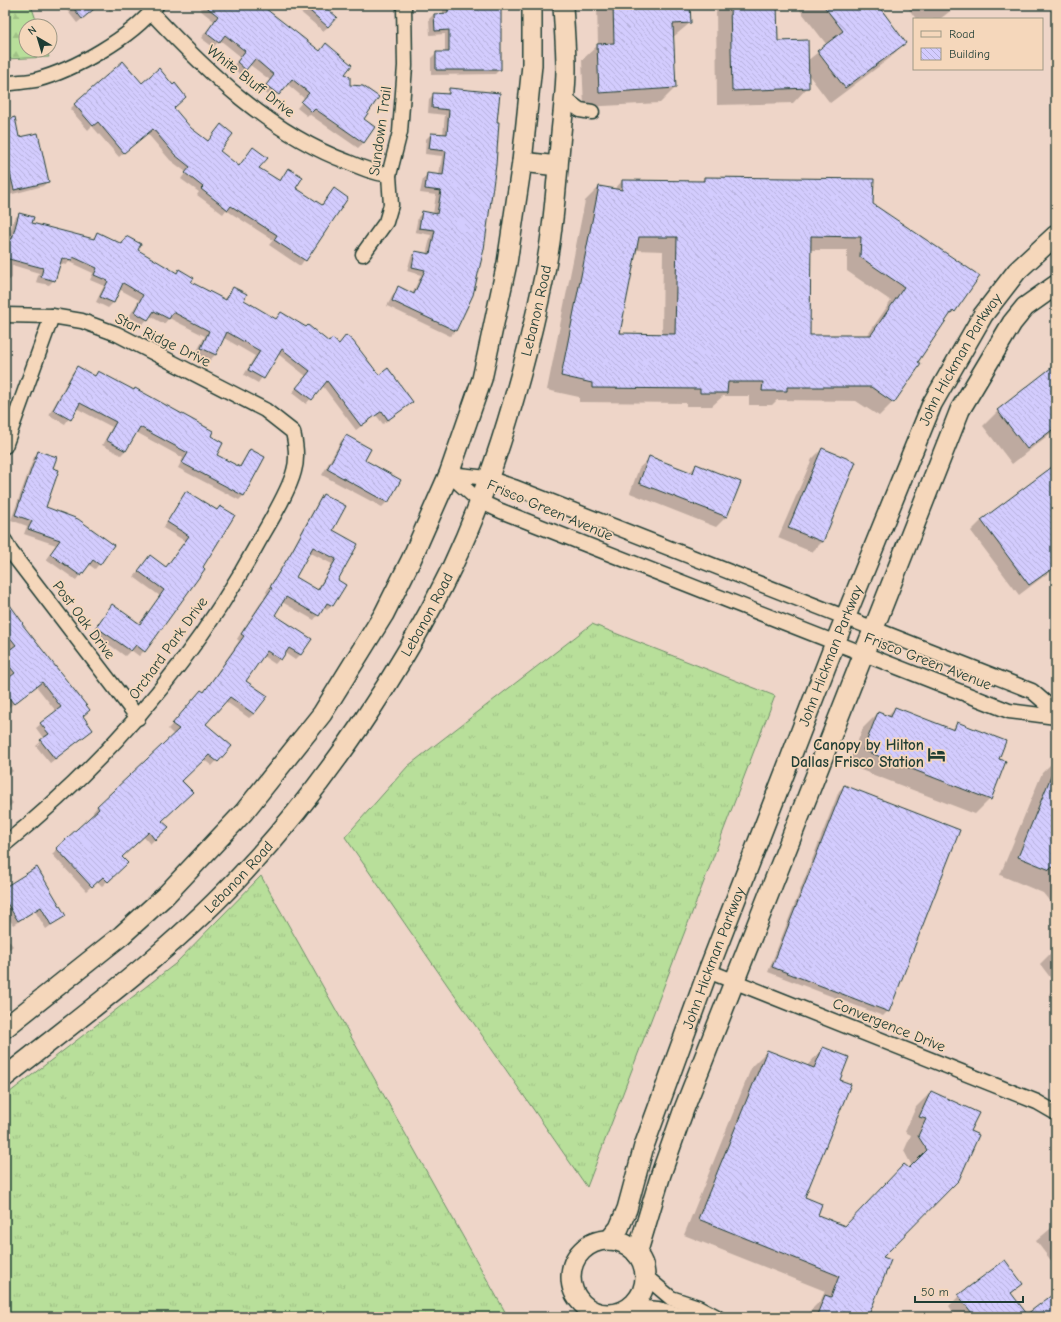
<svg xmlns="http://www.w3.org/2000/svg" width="1061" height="1322" font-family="'Comic Neue',sans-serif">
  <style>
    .grass { fill: url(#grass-tufts); stroke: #6c8e67 }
    .forest { fill: url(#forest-firs); stroke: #6c8e67 }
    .shadow { fill: #0003; fill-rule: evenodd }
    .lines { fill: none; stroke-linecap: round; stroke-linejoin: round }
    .stream { stroke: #629f9f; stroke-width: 4.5 }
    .building { fill: url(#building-back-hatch); stroke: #1f3d34; fill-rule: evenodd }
    .street-casing { stroke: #1f3d34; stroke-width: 17 }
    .secondary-casing { stroke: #1f3d34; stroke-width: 22 }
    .street { stroke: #f5d7bb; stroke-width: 14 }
    .secondary { stroke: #f5d7bb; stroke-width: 19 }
    .labels { text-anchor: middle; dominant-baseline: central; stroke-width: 3.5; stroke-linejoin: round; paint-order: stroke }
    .street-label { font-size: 15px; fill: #1f3d34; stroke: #f5d7bb }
    .poi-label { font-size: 15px; font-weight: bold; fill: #1f3d34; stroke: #f5d7bb; text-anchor: end }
  </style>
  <defs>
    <pattern id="grass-tufts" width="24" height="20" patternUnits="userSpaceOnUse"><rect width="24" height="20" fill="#b8df9a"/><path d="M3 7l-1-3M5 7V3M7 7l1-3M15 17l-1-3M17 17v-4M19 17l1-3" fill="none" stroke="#9ec085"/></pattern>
    <pattern id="forest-firs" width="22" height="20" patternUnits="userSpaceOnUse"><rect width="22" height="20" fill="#b8df9a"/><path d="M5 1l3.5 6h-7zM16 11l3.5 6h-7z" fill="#9ec085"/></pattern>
    <pattern id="building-back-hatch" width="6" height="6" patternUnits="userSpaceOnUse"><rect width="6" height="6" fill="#d3ccfe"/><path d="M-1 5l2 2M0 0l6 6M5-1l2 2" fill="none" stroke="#b5b0da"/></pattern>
  </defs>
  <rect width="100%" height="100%" fill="#eed5c8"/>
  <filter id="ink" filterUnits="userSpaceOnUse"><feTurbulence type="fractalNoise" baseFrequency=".025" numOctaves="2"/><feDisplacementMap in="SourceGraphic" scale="8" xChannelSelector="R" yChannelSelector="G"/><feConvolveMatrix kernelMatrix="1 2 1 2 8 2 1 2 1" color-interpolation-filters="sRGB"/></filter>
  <g filter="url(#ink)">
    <g class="grass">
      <path d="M592 624 775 696 587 1187 345 837 408 766Z"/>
      <path d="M261 876 508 1317H5V1096L175 964Z"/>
    </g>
    <path class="forest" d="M5 5H31L38 26H26V50H46L49 57 5 59Z"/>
    <g class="shadow">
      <path d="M63 5H99L77 23Z"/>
      <path d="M105 5H117L110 11Z"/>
      <path d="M204 5H259L320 51 344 74 362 119 374 127 363 143 358 148 309 114 307 116 297 108 305 99 286 83 273 99 262 90 270 80 249 64 240 74 232 67 241 57 220 40 213 47 201 38 214 21 200 10Z"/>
      <path d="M303 5H329L326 8 328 27 323 31 298 10Z"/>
      <path d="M443 5H500L501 27 499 29 500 69 495 74 431 75V58L436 53H445V34L430 35 429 19 434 14H443Z"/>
      <path d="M597 5H690V23L672 38 675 88 660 103 584 107 582 60 598 45Z"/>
      <path d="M716 5H776L777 42 807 61 827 45 796 5H877L905 42 890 58 830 103 808 74V87L793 103 717 105Z"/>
      <path d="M906 5H958L940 19H916Z"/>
      <path d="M142 84 173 108 191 129 207 142 221 126 218 151 239 166 249 153 258 169 279 182 289 169 295 188 321 205 334 189 347 198 300 266 269 245 273 240 226 210 223 214 197 195 199 192 181 179 186 172 170 160 147 133 119 157 92 126 88 130 70 109 75 104Z"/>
      <path d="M450 90 472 295 455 331 450 336 387 306 394 293 399 288 412 294 421 275 407 271 411 257 416 252 426 255 431 235 415 232 418 217 423 212 433 214 436 195 420 193 423 179 427 174 439 175 442 156 425 154 426 139 431 134 443 135 445 115 428 113 429 99 434 94 445 95Z"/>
      <path d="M5 121 48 181 43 186 9 195 5 176Z"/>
      <path d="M704 178 872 205 954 311 943 323 916 362 919 364 893 402 879 416 856 401 777 400 772 405H749V396H723L712 406H686V403L579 402V397L547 390 585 201 599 187 614 190 622 181 701 182ZM635 250 663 251 662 335 618 334ZM810 250H847V271L891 301 867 336H809Z"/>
      <path d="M19 214 31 223 92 239 97 234 120 244 126 238 137 250 176 274 179 271 190 282 224 300 233 288 243 301 275 320 281 313 378 376 407 406 383 424 376 415 356 430 322 385 306 404 292 393 306 376 278 354 258 383 244 375 255 356 224 338 215 355 210 360 196 353 205 336 169 318 164 324 150 316 143 324 129 317 139 300 119 289 113 303 108 308 96 302 104 286 90 280 93 273 69 262 66 265 59 263 54 280 49 285 36 282 39 273 12 265V278L5 283V240H8L14 219Z"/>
      <path d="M1056 366V429L1012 464 983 426 998 411Z"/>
      <path d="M77 368 94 377 99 372 209 437 215 456 238 468 250 450 244 495 239 500 178 468 183 458 136 432 126 450 121 455 102 445 112 427 76 408 65 424 49 415 72 373Z"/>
      <path d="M346 436 363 460 387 502 382 507 322 475 341 441Z"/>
      <path d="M822 449 855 462 822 542 812 552 778 538 812 459Z"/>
      <path d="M39 452 52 468 44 508 99 564 95 569 88 564 76 580 46 559 56 545 24 534 27 526 11 520 34 457Z"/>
      <path d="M650 458 689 473 697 465 726 517 716 527 630 493 639 468Z"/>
      <path d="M1056 465V567L1019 595 971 531 981 521Z"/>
      <path d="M187 493 216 511 144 651 139 656 131 650 125 656 92 632 112 605 139 624 160 596 134 577 150 557 165 568 185 541 163 528Z"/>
      <path d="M324 495 332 531 357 544 337 581 332 605 327 610 323 608 314 620 282 602 273 616 310 640 300 655 295 660 285 653 275 664 263 656 245 681 254 714 249 718 225 701 205 724 230 746 212 766 203 759 180 781 161 821 162 832 150 844 143 836 121 857 122 868 102 886 97 881 86 891 52 854 94 814 93 812 97 807 174 735 168 729 196 696 203 693 239 641 237 639 267 593 266 592 288 557 319 500ZM309 552 332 564 317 590 294 578Z"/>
      <path d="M5 600 92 730 50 763 36 746 44 739 36 728 56 711 36 686 8 708 5 703V683L10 678 5 672Z"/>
      <path d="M895 708 951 730 958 724 998 759 990 799 975 814 848 765 863 728 878 713 887 716Z"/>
      <path d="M1056 759V909L1043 893 1000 875 1042 773Z"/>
      <path d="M5 762 13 771 5 778Z"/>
      <path d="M844 786 888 1011 883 1016 768 972 839 791Z"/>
      <path d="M5 794 13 803 5 811Z"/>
      <path d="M5 888 65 915 46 929 35 911 13 925 5 912Z"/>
      <path d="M5 936 13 946 5 953Z"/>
      <path d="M1056 948V985L1040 964Z"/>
      <path d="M1056 987V1003L1049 994Z"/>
      <path d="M823 1048 839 1081 804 1197 816 1216 845 1227 912 1166 904 1151 911 1135 905 1132 916 1107 931 1092 977 1113 881 1257 867 1317H808L810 1311 821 1300 825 1291 684 1235 752 1066 767 1051 806 1067Z"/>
      <path d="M1056 1224V1267L1036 1241Z"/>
      <path d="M1022 1283 1011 1294 1026 1315 1056 1293V1317H957L949 1306 959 1296Z"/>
    </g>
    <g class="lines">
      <path class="stream" d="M5 15H7L5 5"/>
    </g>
    <g class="building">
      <path d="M71 5H99L82 19Z"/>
      <path d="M204 5H261L320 51 326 43 352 65 345 74 350 77V85L363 86 379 97 364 119 375 127 364 143 315 109 312 112 301 102 309 93 292 79 279 95 266 85 274 75 255 59 246 70 237 62 245 51 225 35 219 43 206 33 218 16Z"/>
      <path d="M303 5H323L337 17 328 27Z"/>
      <path d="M448 5H501V70H436V52H449V30L435 31 434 14 448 13Z"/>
      <path d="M613 5H690L691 23 673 24 676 88 599 93 597 44 614 43Z"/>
      <path d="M730 5H777L778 41 808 40 809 88 732 91Z"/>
      <path d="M823 5H878L906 43 845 88 817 51 843 31Z"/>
      <path d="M123 61 142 83 159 68 173 85 175 83 186 97 174 108 191 128 208 141 221 124 233 134 220 151 239 166 253 147 268 158 259 168 280 181 288 168 303 177 296 188 322 205 334 188 348 198 306 261 274 240 277 235 231 206 228 210 201 189 203 187 185 173 190 167 175 155 153 129 124 153 98 122 93 126 74 104Z"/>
      <path d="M449 88 500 93 497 122H499L496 165 484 249 473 295 456 331 392 301 398 286 414 294 425 270 412 267 415 251 430 254 435 230 419 228 422 211 437 214 441 191 425 189 427 173 443 175 446 151 429 149 431 133 447 134 449 110 432 108 433 93 449 94Z"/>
      <path d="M15 117 19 137 38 133 49 182 14 190 5 152V120Z"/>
      <path d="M704 177 874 179 873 204 980 276 955 312 953 310 918 362 921 364 894 403 871 387H787V391H762L763 382H728L727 393H700V389L592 388V383L561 376 599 186 622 190V180L704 181ZM811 236 861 237 860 257 904 287 871 335H810ZM639 237H677L675 334 620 333Z"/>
      <path d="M19 213 34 217 32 223 94 239 97 232 122 244 126 236 141 244 138 250 177 273 179 269 194 278 191 282 226 300 233 287 247 294 244 300 276 319 281 312 306 327 308 325 329 342 332 338 339 344 346 335 353 341 379 375 388 368 413 402 388 420 382 411 361 426 327 381 312 400 296 388 310 371 282 349 264 379 248 370 260 351 227 332 216 355 201 348 209 331 173 312 169 319 154 311 148 320 134 312 143 295 123 283 114 303 100 297 108 281 94 275 97 268 73 257 72 260 62 258 55 281 41 277 43 268 5 258V239H12Z"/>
      <path d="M1056 364V427L1027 449 997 410Z"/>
      <path d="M77 366 95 376 98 371 134 390 135 388 213 431 211 436 223 443 217 455 240 467 250 449 265 457 244 496 182 463 188 453 140 427 126 451 106 440 116 422 80 403 71 420 53 410Z"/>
      <path d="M346 435 371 449 365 460 401 480 388 503 327 469Z"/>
      <path d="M822 448 856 462 823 542 788 528Z"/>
      <path d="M38 451 57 457 53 468 59 470 46 507 78 519 114 545 100 565 93 560 81 576 50 554 60 540 28 529 32 521 15 515Z"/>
      <path d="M649 456 693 473 696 464 741 482 727 517 639 483Z"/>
      <path d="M1056 464V566L1029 585 981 520Z"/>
      <path d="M186 491 217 510 220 506 235 515 203 567 205 569 145 652 136 645 131 651 96 627 112 604 140 624 164 590 138 571 150 555 166 567 189 536 167 522Z"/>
      <path d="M323 494 346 506 333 530 358 544 338 580 346 585 333 606 327 603 319 616 286 597 275 615 312 639 301 655 289 648 281 660 267 651 246 681 268 696 254 714 230 697 206 724 232 746 218 762 209 755 182 781 193 792 162 821 169 827 155 840 149 832 122 857 128 863 108 882 103 877 92 887 56 848 99 809 97 806 179 729 172 724 201 690 204 692 244 636 241 634 272 588 270 587 292 551ZM313 547 336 559 318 590 296 577Z"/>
      <path d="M5 598 23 623 22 624 90 710 83 716 93 730 55 759 40 740 49 734 40 723 61 707 42 682 14 704 5 693V681L15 673 5 661V653L16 645 5 631Z"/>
      <path d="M895 707 954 730 957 722 1006 741 999 759 1006 761 991 800 863 750 878 712 891 717Z"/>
      <path d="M1056 764V869L1051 867 1050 870 1018 857Z"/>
      <path d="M844 785 960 830 889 1012 772 967Z"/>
      <path d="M37 867 66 916 51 925 41 907 18 921 5 900V887Z"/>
      <path d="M823 1047 849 1057 840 1080 851 1084 805 1197 822 1204 818 1215 845 1226 904 1164 909 1168 927 1150 918 1136 926 1119 919 1117 931 1091 979 1113 970 1131 979 1135 959 1180 883 1257 891 1260 868 1317H816L825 1295 831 1297 839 1276 698 1219 767 1050 814 1068Z"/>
      <path d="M1005 1260 1023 1284 1011 1293 1027 1314 1056 1292V1317H975L958 1295Z"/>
    </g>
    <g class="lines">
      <defs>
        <g id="street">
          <path d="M151 12C207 72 270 133 348 162 362 168 374 173 389 175"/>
          <path d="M5 84C15 82 26 82 36 80 74 70 132 37 156 6"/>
          <path d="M564 98 580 110 592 112"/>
          <path d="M363 254 386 222 391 205 389 175 400 132 405 66 404 5"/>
          <path d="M5 315 52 316 82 321 117 334 265 410 293 432C296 445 298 458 294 471 289 491 270 522 259 541 195 659 109 760 5 844"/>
          <path d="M5 446 52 316"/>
          <path d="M449 474 479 501 501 511 1009 711 1056 717"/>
          <path d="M449 474 488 478 514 487 1032 691 1056 712"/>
          <path d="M5 541 11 552 138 718"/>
          <path d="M708 971 1037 1102 1056 1113"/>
          <path d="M645 1276 671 1298 698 1307 717 1317"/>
          <path d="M630 1307 658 1309 687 1317"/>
        </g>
        <g id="secondary">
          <path d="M522 162 558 166"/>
          <path d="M5 1028 122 935 165 896 244 812 322 714 384 614 411 560 449 474 482 379 507 263 522 162 532 65V5"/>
          <path id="s1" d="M5 1077C88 1011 174 949 246 870 326 784 401 673 452 567 494 478 524 372 544 277 553 233 556 189 560 144 562 119 566 94 566 68 566 47 564 26 563 5"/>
          <path id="s2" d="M609 1240 619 1228 627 1209 644 1146 708 971 835 643 932 404 983 315 1017 271 1056 235"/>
          <circle cx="608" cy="1277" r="37"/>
          <path d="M637 1254 661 1174 684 1109 960 410 1012 323 1025 307 1056 285"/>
        </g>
      </defs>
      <use href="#street" class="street-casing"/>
      <use href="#secondary" class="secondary-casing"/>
      <use href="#street" class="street"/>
      <use href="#secondary" class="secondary"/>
    </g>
  </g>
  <defs>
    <symbol id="hotel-bare" viewBox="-9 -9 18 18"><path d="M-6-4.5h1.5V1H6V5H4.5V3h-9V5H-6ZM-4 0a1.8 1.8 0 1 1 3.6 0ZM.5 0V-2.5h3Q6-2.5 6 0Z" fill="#1f3d34" stroke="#f5d7bb" stroke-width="2.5" paint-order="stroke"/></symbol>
  </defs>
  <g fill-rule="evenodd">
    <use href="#hotel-bare" x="924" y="742" width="25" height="25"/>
  </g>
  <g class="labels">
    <g class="street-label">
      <text transform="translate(251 81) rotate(38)">White Bluff Drive</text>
      <text transform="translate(380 131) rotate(-82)">Sundown Trail</text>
      <text stroke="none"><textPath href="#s1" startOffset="956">Lebanon Road</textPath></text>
      <text transform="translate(163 340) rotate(26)">Star Ridge Drive</text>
      <text stroke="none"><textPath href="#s2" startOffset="950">John Hickman Parkway</textPath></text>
      <text transform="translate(550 510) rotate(23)">Frisco Green Avenue</text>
      <text stroke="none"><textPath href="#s1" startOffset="632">Lebanon Road</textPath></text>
      <text transform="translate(84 620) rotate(53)">Post Oak Drive</text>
      <text transform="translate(168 648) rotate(-54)">Orchard Park Drive</text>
      <text stroke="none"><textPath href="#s2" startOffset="626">John Hickman Parkway</textPath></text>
      <text transform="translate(928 661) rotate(21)">Frisco Green Avenue</text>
      <text stroke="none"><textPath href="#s1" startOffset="308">Lebanon Road</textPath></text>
      <text stroke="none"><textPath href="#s2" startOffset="302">John Hickman Parkway</textPath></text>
      <text transform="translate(889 1025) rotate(22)">Convergence Drive</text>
    </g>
    <g class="poi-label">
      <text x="924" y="745">Canopy by Hilton<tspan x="924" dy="17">Dallas Frisco Station</tspan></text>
    </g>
  </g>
  <rect width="1061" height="1322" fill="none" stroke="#f5d7bb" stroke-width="20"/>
  <rect x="10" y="10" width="1041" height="1302" fill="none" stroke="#1f3d34" stroke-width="1.5" filter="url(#ink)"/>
  <rect x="913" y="18" width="130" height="52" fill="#f5d7bb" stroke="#9f9985"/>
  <rect x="921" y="31" width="20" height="6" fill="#f5d7bb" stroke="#9f9985"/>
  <text x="949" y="38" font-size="12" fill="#1f3d34">Road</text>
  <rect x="921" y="48" width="20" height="12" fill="url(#building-back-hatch)" stroke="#9f9985"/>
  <text x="949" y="58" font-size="12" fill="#1f3d34">Building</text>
  <g transform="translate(38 38) rotate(322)"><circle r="19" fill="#f5d7bb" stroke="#9f9985"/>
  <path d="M0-3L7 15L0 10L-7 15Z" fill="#1f3d34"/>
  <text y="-6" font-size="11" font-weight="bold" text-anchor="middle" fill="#1f3d34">N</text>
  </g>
  <path d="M915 1296v6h108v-6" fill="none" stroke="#1f3d34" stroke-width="2"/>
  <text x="921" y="1296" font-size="12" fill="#1f3d34" stroke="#f5d7bb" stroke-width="3" paint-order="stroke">50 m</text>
</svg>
